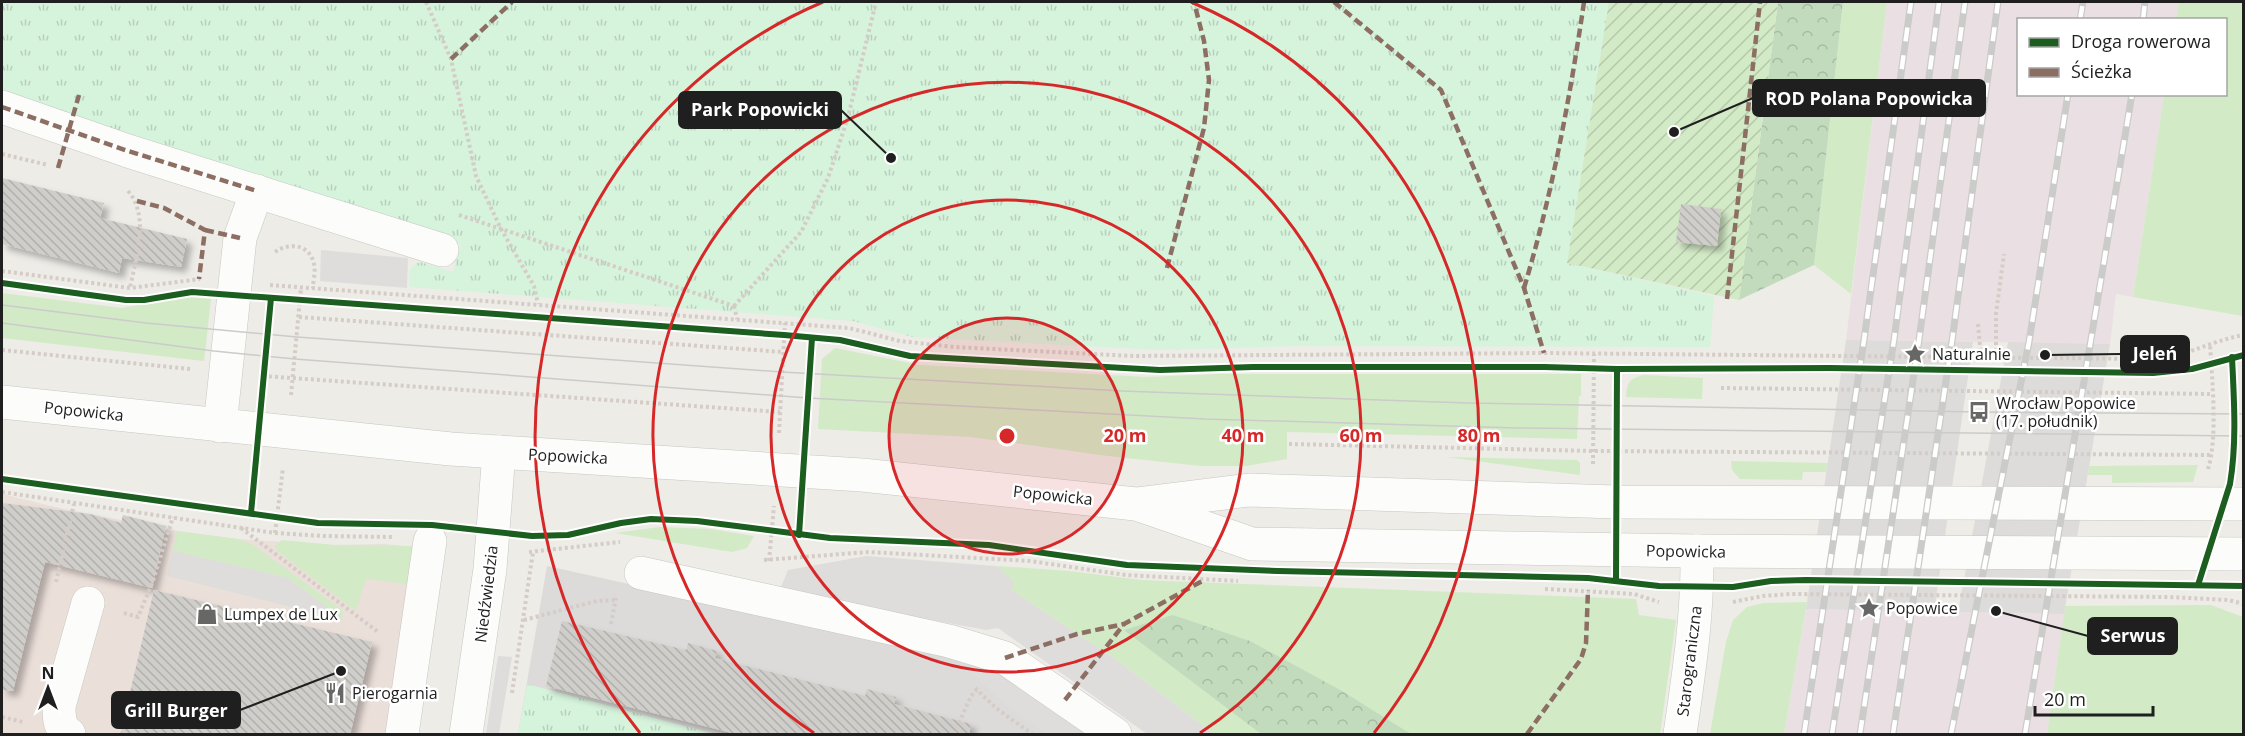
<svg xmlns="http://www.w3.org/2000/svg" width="2245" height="736" font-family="'Open Sans',sans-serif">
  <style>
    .residential { fill: #dcdbd9 }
    .commercial { fill: #ebdfd9 }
    .industrial { fill: #eae0e4 }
    .grass { fill: #d3eac7 }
    .forest { fill: url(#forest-crowns) }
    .park { fill: url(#park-tufts) }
    .garden { fill: url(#garden-furrows) }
    .parking { fill: #dedddb }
    .pier { fill: #dddcda }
    .building { fill: url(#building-back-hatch); filter: url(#shadow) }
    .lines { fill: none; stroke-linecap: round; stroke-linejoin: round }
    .minor-casing { stroke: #c6c6c3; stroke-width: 34 }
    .path { stroke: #d6ccc7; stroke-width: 4; stroke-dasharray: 3 3; stroke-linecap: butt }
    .minor { stroke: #fcfcfb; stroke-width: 33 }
    .tram { stroke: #cbcbca; stroke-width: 1.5 }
    .rail-casing { stroke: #cbcbca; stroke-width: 7 }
    .rail { stroke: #fff; stroke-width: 4.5; stroke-dasharray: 14; stroke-linecap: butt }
    .quiet { stroke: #8d6e63; stroke-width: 4.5; stroke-dasharray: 9 4.5; stroke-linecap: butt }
    .cycleway-casing { stroke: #fff; stroke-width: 10 }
    .cycleway { stroke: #1b5e20; stroke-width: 6 }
    .ring { fill: none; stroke: #d62828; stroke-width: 3 }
    .labels { text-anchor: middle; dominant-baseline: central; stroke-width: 5; stroke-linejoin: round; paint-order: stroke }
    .poi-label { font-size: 16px; fill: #1f1f1f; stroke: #fff; text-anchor: start }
    .street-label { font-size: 16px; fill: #1f1f1f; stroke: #fff }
    .centre { fill: #d62828; stroke: #fff; stroke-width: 3 }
    .ring-label { font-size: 18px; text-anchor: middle; font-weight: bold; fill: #d62828; stroke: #fff; stroke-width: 5; stroke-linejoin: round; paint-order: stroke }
    .leader { fill: none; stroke: #1f1f1f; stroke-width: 2 }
    .callout-dot { fill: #1f1f1f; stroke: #fff; stroke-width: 2 }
    .callout { fill: #1f1f1f; stroke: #1f1f1f; stroke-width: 2 }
    .callout-label { font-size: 18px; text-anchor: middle; font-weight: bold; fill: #fff }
  </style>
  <defs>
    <pattern id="forest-crowns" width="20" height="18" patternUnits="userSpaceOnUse" patternTransform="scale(1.5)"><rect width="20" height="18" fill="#c2dbbd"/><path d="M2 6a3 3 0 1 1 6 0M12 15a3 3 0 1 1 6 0" fill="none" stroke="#a6bca2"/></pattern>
    <pattern id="park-tufts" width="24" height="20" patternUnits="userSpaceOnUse" patternTransform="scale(1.5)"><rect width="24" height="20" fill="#d6f3dc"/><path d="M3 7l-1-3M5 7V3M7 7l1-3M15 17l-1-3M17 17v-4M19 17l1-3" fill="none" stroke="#b7d0bc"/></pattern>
    <pattern id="garden-furrows" width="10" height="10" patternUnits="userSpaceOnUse" patternTransform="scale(1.5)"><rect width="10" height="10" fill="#d3eac7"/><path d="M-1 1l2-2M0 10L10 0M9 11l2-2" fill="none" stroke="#b5c8aa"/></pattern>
    <pattern id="building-back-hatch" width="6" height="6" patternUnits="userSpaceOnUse" patternTransform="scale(1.5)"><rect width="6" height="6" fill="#d0ceca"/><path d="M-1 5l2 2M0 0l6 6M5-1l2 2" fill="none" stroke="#b2b0ad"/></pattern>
    <filter id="shadow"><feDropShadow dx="5.5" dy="5.5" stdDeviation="3" flood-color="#0004"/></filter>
  </defs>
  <rect width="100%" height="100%" fill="#edece7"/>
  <path class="residential" d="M547 566 983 662 1086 734H518Z"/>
  <path class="commercial" d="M2 494 64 509 177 531 238 539 335 545 384 544 445 550 418 734H2Z"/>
  <g class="industrial">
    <path d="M1887 2H2179L2176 19 2018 20V94L2164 95 2133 297 2116 294 2110 344 1846 340Z"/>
    <path d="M1806 609 2064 614 2047 734H1784Z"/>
  </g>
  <g class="grass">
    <path d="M1843 2H1887L1851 294 1814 265Z"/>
    <path d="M2179 2H2243V316L2133 297 2164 95 2226 94V20L2176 19Z"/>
    <path d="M2 293 122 308 188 297 211 299 204 361 2 338Z"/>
    <path d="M835 348 920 365 1147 377 1218 374H1581V396H1579L1577 439 1287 432V459L1246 466H1201L1108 456 970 437 818 429 822 359Z"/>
    <path d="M1644 375 1703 378 1702 399 1626 397C1627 382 1630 378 1644 375Z"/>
    <path d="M1447 457 1577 460 1580 463V475Z"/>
    <path d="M1731 461 1828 463 1826 472H1803L1802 480 1740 479 1732 470Z"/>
    <path d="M2198 465 2193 482 2112 483V475H2088L2089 466Z"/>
    <path d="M659 527 710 529 754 536 747 548 732 552 615 533Z"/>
    <path d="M177 531 238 539 252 544 341 609 343 613 342 619 288 578 173 551Z"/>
    <path d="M282 540 335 545 412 546 407 584 366 579 356 611 276 550 275 546Z"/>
    <path d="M996 566 1069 571 1141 580 1636 599 1639 615 1676 620 1660 734H1214L1115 659 1011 590Z"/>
    <path d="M1807 602 1784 734H1710L1726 642 1733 620 1747 607 1764 603Z"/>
    <path d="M2211 605 2243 617V734H2047L2065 606Z"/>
  </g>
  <g class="forest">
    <path d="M1778 2H1843L1814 265 1739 300Z"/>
    <path d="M1173 615 1250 641 1342 691 1411 734H1261L1124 630Z"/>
  </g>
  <g class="park">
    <path d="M2 2H1609L1567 263 1714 296 1710 347 1298 346 1160 350 913 337 853 321 409 287C409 274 407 267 420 262L453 272 461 244 67 115 2 89Z"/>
    <path d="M527 684 714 734H518Z"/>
  </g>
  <path class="garden" d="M1609 2H1778L1739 300 1567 263Z"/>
  <g class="parking">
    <path d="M321 250 408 258 407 288 320 281Z"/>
    <path d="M173 551 288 578 344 620 167 576Z"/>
    <path d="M866 556 996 566 1014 582 1011 590 1115 659 1214 734H1147L998 628 986 630 779 592 788 570Z"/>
    <path d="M498 656 512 657 499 734H486Z"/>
    <path d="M967 668 1011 670 1101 734H1047L1003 703Z"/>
  </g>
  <g class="pier">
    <path d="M1846 340 1973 342 1934 612 1806 609Z"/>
    <path d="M2008 342 2110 344 2064 614 1958 612Z"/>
  </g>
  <g class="building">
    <path d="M2 178 104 203 100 218 187 239 181 267 122 258 119 273 2 244Z"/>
    <path d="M1681 204 1721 209 1717 246 1676 242Z"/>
    <path d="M2 503 90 514 121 523 123 515 166 526 152 588 45 562 13 691 2 690Z"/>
    <path d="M154 590 372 642 350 735H120Z"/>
    <path d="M562 621 686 650 688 643 717 651 715 658 865 696 867 689 896 697 894 704 971 724 969 735H740L546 686Z"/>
  </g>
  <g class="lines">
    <defs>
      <g id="minor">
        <path d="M2 107 128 151 442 250"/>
        <path d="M2 402 451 449 862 475 1136 504 1249 490 1615 502 2244 504"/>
        <path d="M220 426 240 238 257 191"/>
        <path d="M1142 506 1252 544 1697 551 2244 554"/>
        <path d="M641 573 949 641 1005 658 1115 734"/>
        <path d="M69 734C59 728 59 717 59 706L88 603"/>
        <path d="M402 734 430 541"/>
        <path d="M466 734 490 569 499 452"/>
        <path d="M1680 734C1689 673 1698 613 1697 551"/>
      </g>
    </defs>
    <use href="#minor" class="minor-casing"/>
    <g class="path">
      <path d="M426 2 451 59 476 176 501 229 534 286 538 304"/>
      <path d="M2 154 48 165"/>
      <path d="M128 191C150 216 136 258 130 288"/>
      <path d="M459 215 734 306"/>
      <path d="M275 252C289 242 310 244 314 264 316 271 313 281 313 288"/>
      <path d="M2 271 130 288 200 279"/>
      <path d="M270 285 821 326 849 328 900 341 954 347 1133 356 1544 353 2149 359C2185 358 2209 341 2244 335"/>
      <path d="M734 306 801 232 828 178 848 117 876 2"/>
      <path d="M734 306 737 319"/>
      <path d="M299 317 783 352"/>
      <path d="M1978 324 1981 357"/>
      <path d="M2 350 190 369"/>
      <path d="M1996 357V314L2004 254"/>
      <path d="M263 376 780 412"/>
      <path d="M1721 388 2212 394"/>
      <path d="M291 395 301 288"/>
      <path d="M779 433 785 323"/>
      <path d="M1289 444 1593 451 2212 455"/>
      <path d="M1593 464 1594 354"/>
      <path d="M2208 469C2218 437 2212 379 2210 344"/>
      <path d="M2 492 275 533 324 536 393 537"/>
      <path d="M241 528 378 632"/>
      <path d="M275 533 283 468"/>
      <path d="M529 552 620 542"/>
      <path d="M764 560 868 552 1030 561 1126 575 1238 581"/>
      <path d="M769 561 774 506"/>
      <path d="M56 582 74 504"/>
      <path d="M1545 589 1634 594 1659 602"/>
      <path d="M1733 602 1763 596 1790 594 2170 597 2228 600 2244 604"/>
      <path d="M124 613 138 617 153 581 173 517"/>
      <path d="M524 620 597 601 617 600"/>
      <path d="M611 624 616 598"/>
      <path d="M975 688 996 708 1032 734"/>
      <path d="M512 693 533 552"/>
      <path d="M2 717 23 722"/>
      <path d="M954 734 971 696 977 690"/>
    </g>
    <use href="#minor" class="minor"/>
    <g class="tram">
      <path d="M2 305 146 323 297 337 782 372 1122 391 1468 403 1979 412 2244 414"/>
      <path d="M2 323 214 351 295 359 808 398 1205 419 1518 428 2244 436"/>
    </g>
    <defs>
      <g id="rail">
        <path d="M2080 20 2083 2"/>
        <path d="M2143 20 2145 2"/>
        <path d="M1804 734 1864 340 1911 2"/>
        <path d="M1832 734 1894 340 1939 2"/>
        <path d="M1860 734 1919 340 1965 2"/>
        <path d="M1893 734 1952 341 1998 2"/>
        <path d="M1951 734 2029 342 2068 94"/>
        <path d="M2025 734 2132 94"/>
      </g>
    </defs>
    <use href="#rail" class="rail-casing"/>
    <use href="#rail" class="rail"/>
    <g class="quiet">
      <path d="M1334 2 1441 90 1524 288 1544 353"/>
      <path d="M451 59 512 2"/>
      <path d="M2 107 128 151 257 191"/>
      <path d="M58 168 79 95"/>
      <path d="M137 201 164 208 205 230 199 279"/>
      <path d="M205 230 240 238"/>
      <path d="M1167 268 1204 128 1209 80 1204 41 1194 2"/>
      <path d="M1524 288C1552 195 1570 98 1584 2"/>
      <path d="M1727 299 1760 2"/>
      <path d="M1005 658 1077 634 1124 624"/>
      <path d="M1065 700 1124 624 1204 580"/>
      <path d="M1527 734 1581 659 1586 643 1588 590"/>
    </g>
    <defs>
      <g id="cycleway">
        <path d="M2 283 126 300H144L192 292 784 335 840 340 910 356 1160 370 1253 367H1544L1617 369 1830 368 2153 373 2192 369 2244 355"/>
        <path d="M2 479 318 523 432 525 532 536 568 535 621 523 651 519 697 521 830 538 989 545 1127 565 1278 571 1588 578 1659 586 1733 587 1771 581 1806 580 2244 586"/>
        <path d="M251 513 271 298"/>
        <path d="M799 535 812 338"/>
        <path d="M1616 580 1617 369"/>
        <path d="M2198 585 2230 484C2237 442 2234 400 2232 357"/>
      </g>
    </defs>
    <use href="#cycleway" class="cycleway-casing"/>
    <use href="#cycleway" class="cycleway"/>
  </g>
  <circle cx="1007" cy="436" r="118" fill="#d62828" fill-opacity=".12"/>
  <g class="ring">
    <circle cx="1007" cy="436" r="118"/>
    <circle cx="1007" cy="436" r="236"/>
    <path d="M814 733A354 354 0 1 1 1200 733"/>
    <path d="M640 733A472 472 0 0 1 823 2M1191 2A472 472 0 0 1 1374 733"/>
  </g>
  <defs>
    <symbol id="sight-bare" viewBox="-9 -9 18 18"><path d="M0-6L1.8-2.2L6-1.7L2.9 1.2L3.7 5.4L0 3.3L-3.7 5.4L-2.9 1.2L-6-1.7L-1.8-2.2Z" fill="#676765" stroke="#fff" stroke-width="2.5" paint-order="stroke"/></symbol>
    <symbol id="bus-bare" viewBox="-9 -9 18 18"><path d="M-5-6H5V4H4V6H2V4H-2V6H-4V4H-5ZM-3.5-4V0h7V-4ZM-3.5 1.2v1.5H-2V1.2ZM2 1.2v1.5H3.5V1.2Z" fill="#676765" stroke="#fff" stroke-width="2.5" paint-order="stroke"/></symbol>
    <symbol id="shop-bare" viewBox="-9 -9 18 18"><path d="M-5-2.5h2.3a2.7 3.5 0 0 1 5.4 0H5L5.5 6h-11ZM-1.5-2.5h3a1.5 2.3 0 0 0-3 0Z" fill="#676765" stroke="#fff" stroke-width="2.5" paint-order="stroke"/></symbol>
    <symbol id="restaurant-bare" viewBox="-9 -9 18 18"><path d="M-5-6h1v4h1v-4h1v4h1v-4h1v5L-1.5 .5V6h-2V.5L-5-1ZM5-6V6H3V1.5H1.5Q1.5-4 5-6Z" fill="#676765" stroke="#fff" stroke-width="2.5" paint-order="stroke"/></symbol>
  </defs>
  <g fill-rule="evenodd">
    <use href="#sight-bare" x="1900" y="339" width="30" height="30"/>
    <use href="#bus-bare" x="1964" y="397" width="30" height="30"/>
    <use href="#sight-bare" x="1854" y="593" width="30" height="30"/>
    <use href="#shop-bare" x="192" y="599" width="30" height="30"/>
    <use href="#restaurant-bare" x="320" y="678" width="30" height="30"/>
  </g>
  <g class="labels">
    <g class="poi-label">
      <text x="1932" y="354">Naturalnie</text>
      <text x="1996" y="403">Wrocław Popowice<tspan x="1996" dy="18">(17. południk)</tspan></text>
      <text x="1886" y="608">Popowice</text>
      <text x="224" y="614">Lumpex de Lux</text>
      <text x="352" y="693">Pierogarnia</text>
    </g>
    <g class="street-label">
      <text transform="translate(84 411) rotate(6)">Popowicka</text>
      <text transform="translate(568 456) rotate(3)">Popowicka</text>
      <text transform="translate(1053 495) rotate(6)">Popowicka</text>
      <text transform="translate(1686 551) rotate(1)">Popowicka</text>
      <text transform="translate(486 594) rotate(-83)">Niedźwiedzia</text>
      <text transform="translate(1689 661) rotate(-83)">Starograniczna</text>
    </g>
  </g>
  <circle cx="1007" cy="436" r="9" class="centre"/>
  <g class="ring-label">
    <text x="1125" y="442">20 m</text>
    <text x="1243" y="442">40 m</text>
    <text x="1361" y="442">60 m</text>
    <text x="1479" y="442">80 m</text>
  </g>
  <path class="leader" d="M1674 132L1753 98M891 158L841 110M2045 355L2121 354M1996 611L2088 636M341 671L240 710"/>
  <g class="callout-dot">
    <circle cx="1674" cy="132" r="6"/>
    <circle cx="891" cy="158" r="6"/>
    <circle cx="2045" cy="355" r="6"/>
    <circle cx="1996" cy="611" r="6"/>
    <circle cx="341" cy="671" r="6"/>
  </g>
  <g class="callout">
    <rect x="1753" y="80" width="232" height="36" rx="6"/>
    <rect x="679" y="92" width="162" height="36" rx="6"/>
    <rect x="2121" y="336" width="68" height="36" rx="6"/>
    <rect x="2088" y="618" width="89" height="36" rx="6"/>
    <rect x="112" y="692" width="128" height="36" rx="6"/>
  </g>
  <g class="callout-label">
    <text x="1869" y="105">ROD Polana Popowicka</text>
    <text x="760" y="116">Park Popowicki</text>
    <text x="2155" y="360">Jeleń</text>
    <text x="2133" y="642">Serwus</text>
    <text x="176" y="717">Grill Burger</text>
  </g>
  <rect width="2245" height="736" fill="none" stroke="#1f1f1f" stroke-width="6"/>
  <rect x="2017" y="18" width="210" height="78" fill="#ffffff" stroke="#a5a5a5" stroke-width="1.5"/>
  <rect x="2029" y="38" width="30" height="9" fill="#1b5e20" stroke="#a5a5a5" stroke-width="1.5"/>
  <text x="2071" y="48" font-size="18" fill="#1f1f1f">Droga rowerowa</text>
  <rect x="2029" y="68" width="30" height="9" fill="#8d6e63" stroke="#a5a5a5" stroke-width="1.5"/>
  <text x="2071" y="78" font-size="18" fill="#1f1f1f">Ścieżka</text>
  <g transform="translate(48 688)" stroke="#ffffff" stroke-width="4.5" paint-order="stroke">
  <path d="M0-4.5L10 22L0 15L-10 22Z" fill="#1f1f1f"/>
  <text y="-9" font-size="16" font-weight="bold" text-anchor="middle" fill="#1f1f1f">N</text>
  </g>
  <path d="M2035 706v9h118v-9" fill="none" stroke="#1f1f1f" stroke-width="3"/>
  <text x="2044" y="706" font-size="18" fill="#1f1f1f" stroke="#ffffff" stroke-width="4.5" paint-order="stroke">20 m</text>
</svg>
